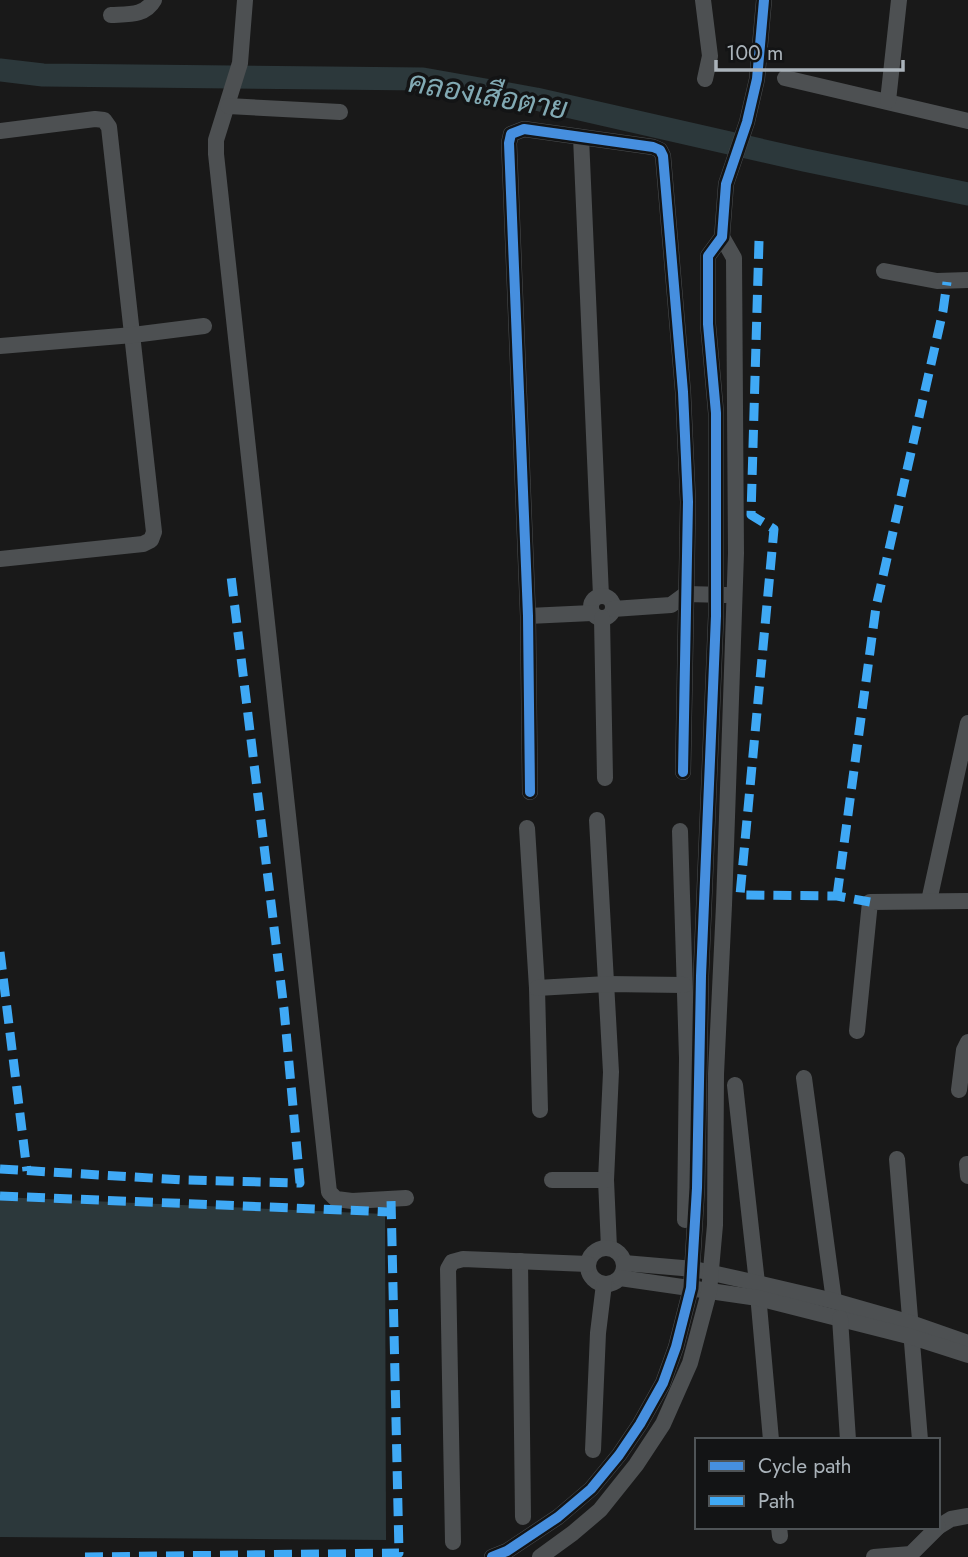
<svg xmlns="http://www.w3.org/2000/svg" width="968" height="1557" font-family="Jost,Sarabun,sans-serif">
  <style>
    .water { fill: #2c383b }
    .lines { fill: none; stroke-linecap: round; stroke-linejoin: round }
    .river { stroke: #2c383b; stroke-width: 23 }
    .minor { stroke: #4d5052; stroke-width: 16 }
    .quiet { stroke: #3fa9f5; stroke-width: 9; stroke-dasharray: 18 9; stroke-linecap: butt }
    .cycleway-casing { stroke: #131415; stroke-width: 15 }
    .cycleway { stroke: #468fdf; stroke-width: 10 }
    .labels { text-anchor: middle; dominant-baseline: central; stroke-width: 7; stroke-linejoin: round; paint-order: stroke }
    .water-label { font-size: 30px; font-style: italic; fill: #82aab4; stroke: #131415 }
  </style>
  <rect width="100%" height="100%" fill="#191919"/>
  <path class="water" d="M0 1197 385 1214 386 1540 0 1537Z"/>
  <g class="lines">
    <path class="river" d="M0 70 43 75 423 79 536 99 804 160 968 194"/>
    <g class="minor">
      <path d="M245 0 240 63 216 140V154L329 1192 336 1199 352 1201 406 1198"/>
      <path d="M703 0 710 56 705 79"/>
      <path d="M111 15C128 14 145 16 154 0"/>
      <path d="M785 78 968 121"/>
      <path d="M888 101 899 0"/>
      <path d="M228 106 340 112"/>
      <path d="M0 131 95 119 104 120 109 127 154 532 151 540 143 544 0 559"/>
      <path d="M581 137 601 596"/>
      <path d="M884 271 937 281 968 280"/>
      <path d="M0 346 133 335 204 326"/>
      <circle cx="602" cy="607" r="11"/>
      <path d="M613 609 671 605 686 594 726 595"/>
      <path d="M528 616 592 613"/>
      <path d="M602 618 605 778"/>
      <path d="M530 792 528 616 509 143 511 134 524 129 653 147 660 150 663 156 683 392 688 502 683 772"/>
      <path d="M597 820 611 1072 606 1180 609 1248"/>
      <path d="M527 828 537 988 540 1110"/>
      <path d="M680 831 687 1058 685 1220"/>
      <path d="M929 901 968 723"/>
      <path d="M537 988 607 984 684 985"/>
      <path d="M857 1031 870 902 968 901"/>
      <path d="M804 1078 834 1301"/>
      <path d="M735 1085 757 1283 771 1440"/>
      <path d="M959 1090 964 1050 968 1042"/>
      <path d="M897 1159 920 1440"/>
      <path d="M967 1164 968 1176"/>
      <path d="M552 1180H606"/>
      <circle cx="606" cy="1266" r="18"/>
      <path d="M520 1261 523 1517"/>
      <path d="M624 1263 694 1269 757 1283 834 1301 911 1323 968 1343"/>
      <path d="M620 1278 758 1298 912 1337 968 1355"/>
      <path d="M840 1318 848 1440"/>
      <path d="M593 1450 598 1333 604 1284"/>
      <path d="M779 1527 780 1536"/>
      <path d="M938 1527 951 1519 968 1516"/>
      <path d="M453 1542 448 1269 452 1262 463 1259 588 1264"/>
      <path d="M492 1557 507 1551 558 1517 591 1489 619 1455 640 1424 663 1383 676 1347 691 1288 697 1188 701 976 716 616V413L708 324V256L722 237 726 184 747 122 757 79 764 0"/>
      <path d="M540 1557 573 1533 600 1510 636 1465 663 1424 690 1363 709 1292 715 1225 716 1074 724 905 736 553 734 258 722 237"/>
      <path d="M874 1557 911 1554 938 1527"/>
    </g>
    <g class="quiet">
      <path d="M759 241 751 515 774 529 740 895 837 896 870 902"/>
      <path d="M837 896 876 607 943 311 947 282"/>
      <path d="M0 952 27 1171"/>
      <path d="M0 1169 184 1180 300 1183 284 1009 231 576"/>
      <path d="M0 1196 391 1212"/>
      <path d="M85 1557 399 1553 391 1199"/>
    </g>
    <defs>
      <g id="cycleway">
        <path d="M530 792 528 616 509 143 511 134 524 129 653 147 660 150 663 156 683 392 688 502 683 772"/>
        <path d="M492 1557 507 1551 558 1517 591 1489 619 1455 640 1424 663 1383 676 1347 691 1288 697 1188 701 976 716 616V413L708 324V256L722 237 726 184 747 122 757 79 764 0"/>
      </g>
    </defs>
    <use href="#cycleway" class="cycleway-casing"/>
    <use href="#cycleway" class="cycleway"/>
  </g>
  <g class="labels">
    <g class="water-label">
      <text transform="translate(488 95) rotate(10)">คลองเสือตาย</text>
    </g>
  </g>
  <rect x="695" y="1438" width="245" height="91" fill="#131415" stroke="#4f5457" stroke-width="2"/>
  <rect x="709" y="1461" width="35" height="10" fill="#468fdf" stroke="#4f5457" stroke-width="2"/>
  <text x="758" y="1473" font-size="21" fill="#aab3ba">Cycle path</text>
  <rect x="709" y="1496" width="35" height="10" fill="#3fa9f5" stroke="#4f5457" stroke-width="2"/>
  <text x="758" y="1508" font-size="21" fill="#aab3ba">Path</text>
  <path d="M716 60v10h187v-10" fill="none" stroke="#aab3ba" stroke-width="3.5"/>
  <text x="726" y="60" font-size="21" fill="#aab3ba" stroke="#131415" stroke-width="5" paint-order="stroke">100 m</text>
</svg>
